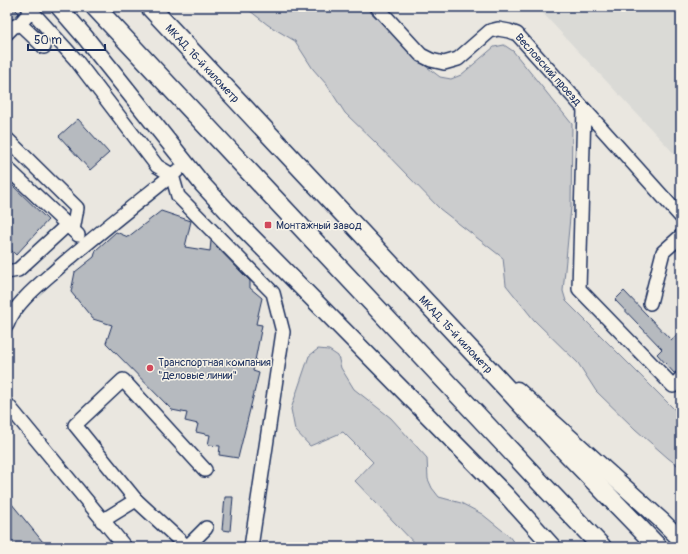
<svg xmlns="http://www.w3.org/2000/svg" width="688" height="554" font-family="Pangolin,sans-serif">
  <style>
    .built { fill: #dadad6 }
    .green { fill: #cbcccd; stroke: #737e96 }
    .building { fill: #b6babf; stroke: #1b2f5e }
    .lines { fill: none; stroke-linecap: round; stroke-linejoin: round }
    .minor-casing { stroke: #1b2f5e; stroke-width: 16 }
    .major-casing { stroke: #1b2f5e; stroke-width: 19 }
    .highway-casing { stroke: #1b2f5e; stroke-width: 21 }
    .minor { stroke: #f7f3e8; stroke-width: 13 }
    .major { stroke: #f7f3e8; stroke-width: 16 }
    .highway { stroke: #f7f3e8; stroke-width: 18 }
    .poi-dot { fill: #d1495b; stroke: #f7f3e8; stroke-width: 1.5 }
    .labels { text-anchor: middle; dominant-baseline: central; stroke-width: 3; stroke-linejoin: round; paint-order: stroke }
    .street-label { font-size: 11px; fill: #1b2f5e; stroke: #f7f3e8 }
    .poi-label { font-size: 11px; fill: #1b2f5e; stroke: #f7f3e8; text-anchor: start }
  </style>
  <rect width="100%" height="100%" fill="#eae7e0"/>
  <filter id="ink" filterUnits="userSpaceOnUse"><feTurbulence type="fractalNoise" baseFrequency=".025" numOctaves="2"/><feDisplacementMap in="SourceGraphic" scale="8" xChannelSelector="R" yChannelSelector="G"/><feConvolveMatrix kernelMatrix="1 2 1 2 8 2 1 2 1" color-interpolation-filters="sRGB"/></filter>
  <g filter="url(#ink)">
    <path class="built" d="M537 7H681V161Z"/>
    <g class="green">
      <path d="M245 7H365L423 64 440 77 451 79 461 75 494 47 504 45 513 51 572 124 571 207 563 291 566 301 678 413 681 414V468L668 458 635 429 596 391 578 363 534 320 506 285 503 258 440 209 376 143 345 113 327 85 313 69 295 41 268 25Z"/>
      <path d="M318 349 329 350 338 356 341 368 354 389 391 418 427 458 428 479 432 488 439 497 461 503 482 514 508 535 515 544 512 547H418L355 481 373 462 343 432 310 446 295 430 291 409 309 356Z"/>
    </g>
    <g class="building">
      <path d="M7 7H13L19 13 15 18 7 22Z"/>
      <path d="M78 119 109 153 90 170 59 136Z"/>
      <path d="M7 180 48 220 16 255 7 246Z"/>
      <path d="M161 211 191 221 185 247 210 251 211 241 250 281V288L262 298 256 324 262 325 253 371 259 373 238 458 219 455 220 446 208 445 210 435 196 432 198 424 185 421 187 413 172 410 106 343 112 325 93 319 71 292 75 272 94 257 96 250 116 232 128 237Z"/>
      <path d="M624 291 671 340 681 331V370L674 373 657 354 662 349 615 300Z"/>
      <path d="M225 497H233L230 531 222 530Z"/>
      <path d="M7 498 47 547H7Z"/>
    </g>
    <g class="lines">
      <defs>
        <g id="minor">
          <path d="M28 7 76 60 157 166 172 175 178 196 273 293 283 332 251 547"/>
          <path id="s1" d="M377 7 421 55 431 60 444 63 458 59 490 31 498 29 509 31 517 34 681 217"/>
          <path d="M31 11 20 24 44 47"/>
          <path d="M7 33 13 27 20 24"/>
          <path d="M584 109 579 289 673 386 681 378"/>
          <path d="M7 139 77 208 73 230"/>
          <path d="M7 168 78 235"/>
          <path d="M7 272 18 270 67 225"/>
          <path d="M650 303 663 252 681 236"/>
          <path d="M7 325C15 303 40 284 57 269 96 235 137 203 177 171"/>
          <path d="M7 404 125 547"/>
          <path d="M136 500 187 547"/>
          <path d="M102 521 136 500 75 425 123 380 205 470"/>
          <path d="M187 547 206 528"/>
        </g>
        <g id="major">
          <path d="M59 7 85 37 203 185 243 228 506 495 553 547"/>
          <path d="M517 390 662 521 681 540"/>
        </g>
        <g id="highway">
          <path d="M95 7 537 479 602 547"/>
          <path id="s2" d="M150 7 566 452 658 547"/>
        </g>
      </defs>
      <use href="#minor" class="minor-casing"/>
      <use href="#major" class="major-casing"/>
      <use href="#highway" class="highway-casing"/>
      <use href="#minor" class="minor"/>
      <use href="#major" class="major"/>
      <use href="#highway" class="highway"/>
    </g>
  </g>
  <g class="poi-dot">
    <rect x="264" y="221" width="8" height="8" rx="2"/>
    <circle cx="150" cy="368" r="4"/>
  </g>
  <g class="labels">
    <g class="street-label">
      <text stroke="none"><textPath href="#s2" startOffset="77">МКАД, 16-й километр</textPath></text>
      <text stroke="none"><textPath href="#s1" startOffset="222">Весловский проезд</textPath></text>
      <text stroke="none"><textPath href="#s2" startOffset="448">МКАД, 15-й километр</textPath></text>
    </g>
    <g class="poi-label">
      <text x="276" y="225">Монтажный завод</text>
      <text x="158" y="362">Транспортная компания<tspan x="158" dy="13">"Деловые линии"</tspan></text>
    </g>
  </g>
  <rect width="688" height="554" fill="none" stroke="#f7f3e8" stroke-width="24"/>
  <rect x="12" y="12" width="664" height="530" fill="none" stroke="#1b2f5e" stroke-width="1.5" filter="url(#ink)"/>
  <path d="M28 44v6h77v-6" fill="none" stroke="#1b2f5e" stroke-width="2"/>
  <text x="34" y="44" font-size="12" fill="#1b2f5e" stroke="#f7f3e8" stroke-width="3" paint-order="stroke">50 m</text>
</svg>
